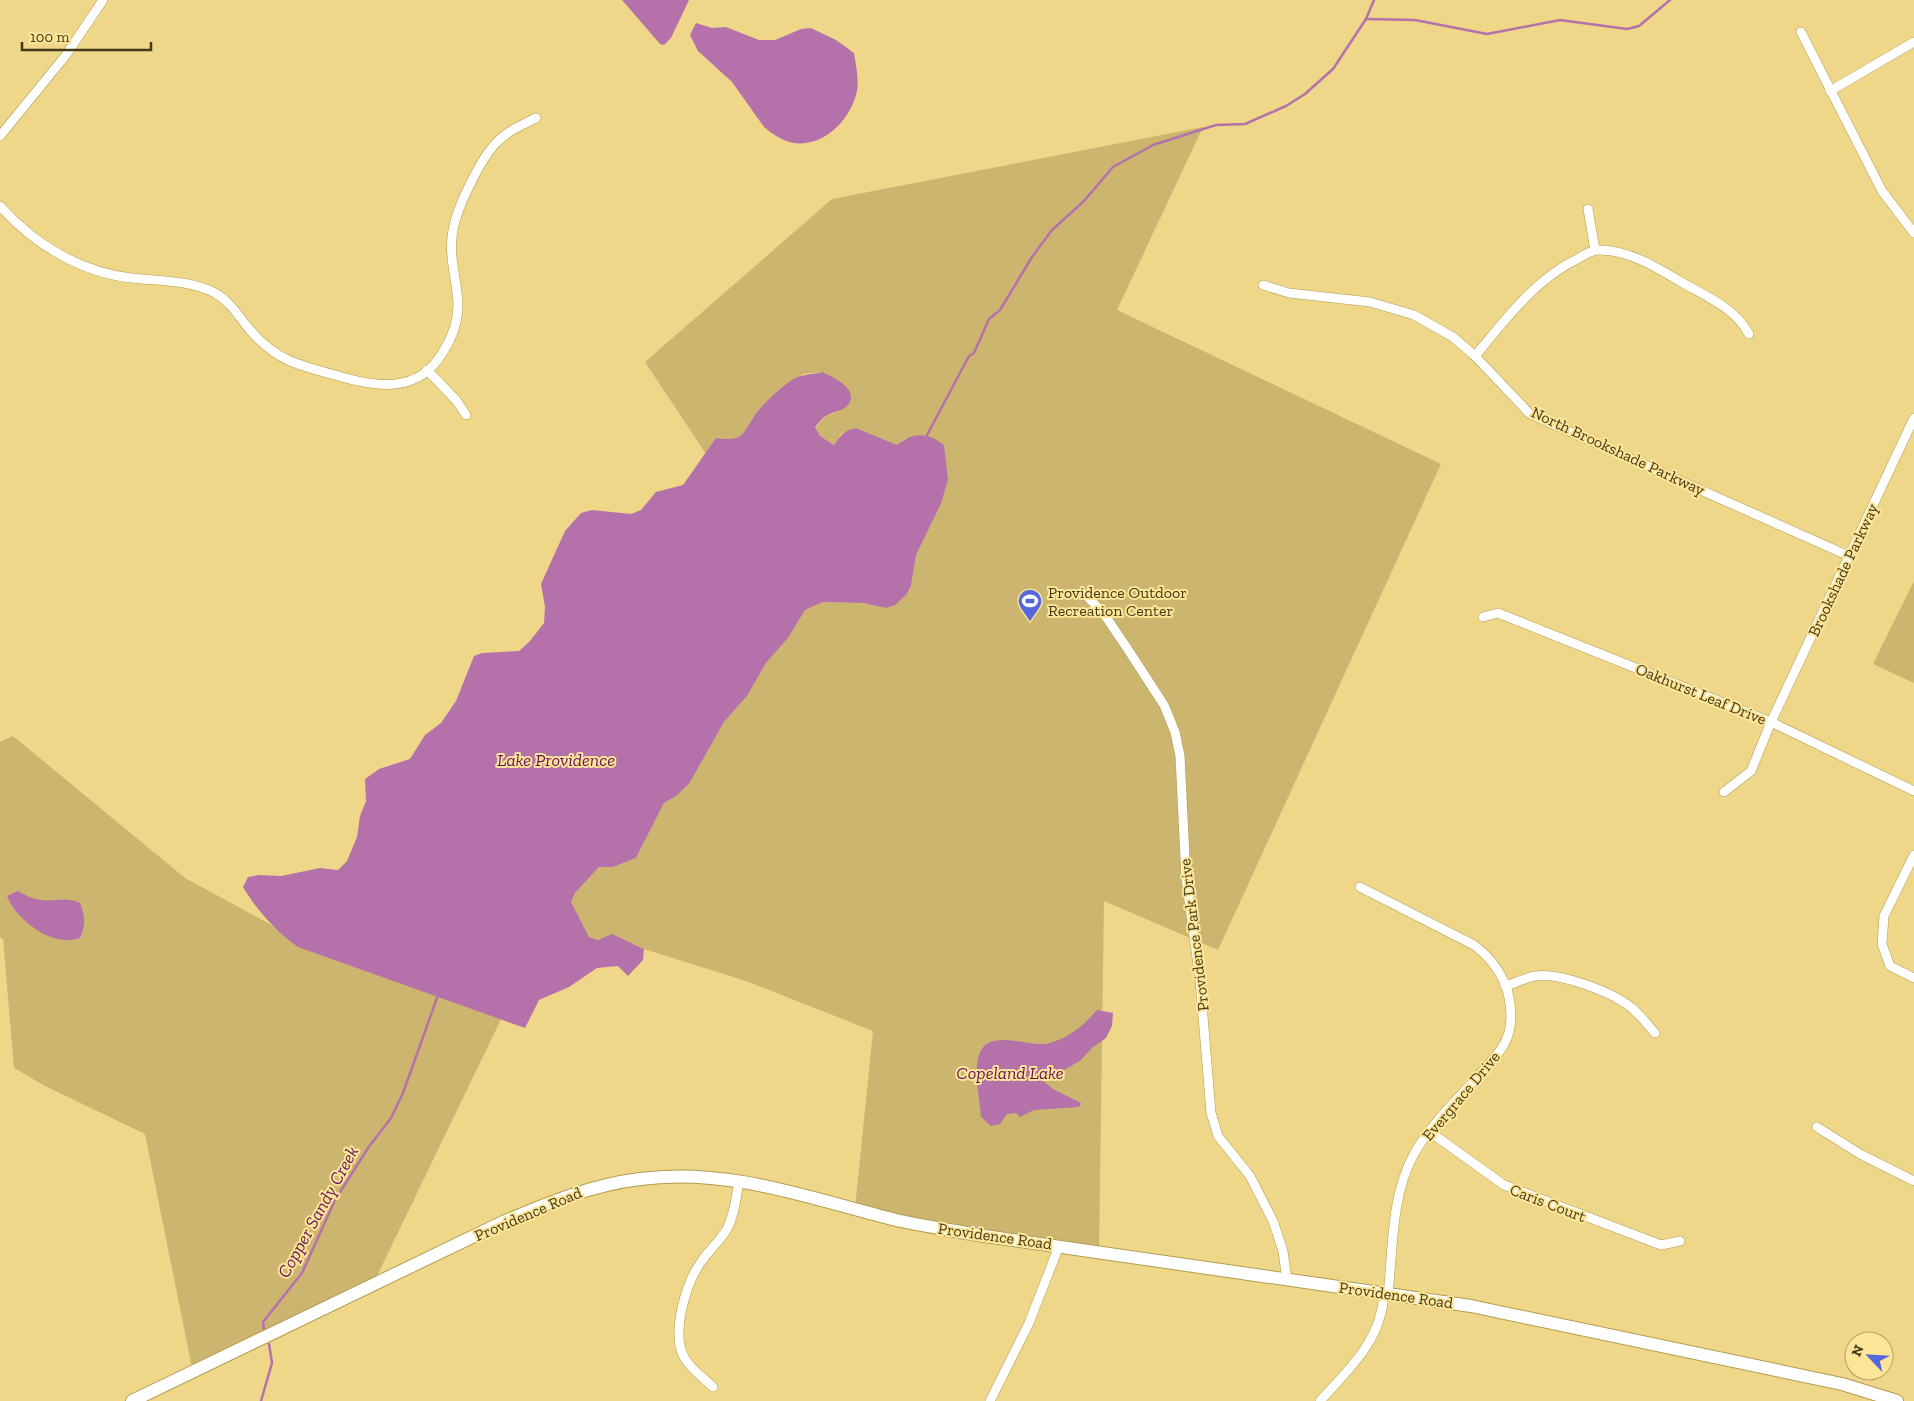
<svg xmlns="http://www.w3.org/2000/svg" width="1914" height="1401" font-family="'Zilla Slab',serif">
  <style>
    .green { fill: #cbb56f }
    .water { fill: #b572aa }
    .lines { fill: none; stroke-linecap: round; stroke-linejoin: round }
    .stream { stroke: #b572aa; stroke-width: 2.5 }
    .street-casing { stroke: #b39c4f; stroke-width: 10 }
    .secondary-casing { stroke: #b39c4f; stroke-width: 14 }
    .street { stroke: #fff; stroke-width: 9 }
    .secondary { stroke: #fff; stroke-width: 12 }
    .labels { text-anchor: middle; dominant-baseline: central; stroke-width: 4; stroke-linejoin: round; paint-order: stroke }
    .street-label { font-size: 16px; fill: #433a1a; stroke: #fde597 }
    .poi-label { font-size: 16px; fill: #433a1a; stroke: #fde597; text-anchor: start }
    .water-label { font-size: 18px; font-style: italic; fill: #66135d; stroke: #fde597 }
  </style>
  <rect width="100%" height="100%" fill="#efd78a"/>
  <g class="green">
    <path d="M1203 127 1117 310 1441 464 1218 950 1104 901 1099 1253 855 1208 873 1031 746 981 644 949C628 938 607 944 589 937L570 902 575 893 599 867H613L636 858 664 803 676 796 689 784 724 722 747 696 766 663 788 638 805 610 823 602 863 603 886 608 911 586 916 555 941 504 948 480 905 438 897 445 856 428 841 434 834 445 820 436 815 428 826 416 840 411 822 372C816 373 808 373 803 374 799 376 759 411 755 416 741 435 744 443 716 438L706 454 645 362 832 199Z"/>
    <path d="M1914 581V683L1873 664Z"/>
    <path d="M13 736 185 878 299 940 415 988 506 1009 376 1278 193 1373 145 1134 45 1086 14 1068 3 939 0 937V742Z"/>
  </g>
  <g class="water">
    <path d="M622 0H689L671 38 664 45 660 44Z"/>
    <path d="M696 23 712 28 726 27 759 40H775L801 29 811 28 836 40 854 53C856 65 859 80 857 91 851 119 825 147 794 143 784 142 771 133 764 127L732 82 698 51 690 35Z"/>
    <path d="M822 372C833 377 860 389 848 405 842 412 833 411 826 416 822 418 818 424 815 427L820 436 834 445C840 436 844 430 856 428L897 445C913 432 927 432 944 445L948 480 941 504 916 555 911 586 906 595 895 605 886 608 863 603 823 602 805 610 788 638 766 663 747 696 724 722 689 784 676 796 664 803 636 858 613 867H599L575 893 571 902 589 937 598 940 612 934 644 949 643 960 628 976 618 966 597 968 569 987 539 1000 525 1028 298 947C277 933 256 909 243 887L248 877 259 875 281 876 320 868 338 870 347 861 357 837 360 816 366 801 365 779 379 769 410 759 425 735 441 723 456 701 474 656 482 653 519 651 530 641 544 623 545 607 541 584 565 531 581 513 592 510 631 514 641 510 656 492 683 485 716 438C743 442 742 435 755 415 763 404 778 390 789 382 799 374 810 375 822 372Z"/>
    <path d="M18 891C25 895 32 899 41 900 55 902 66 896 80 903 85 916 86 925 80 938 53 948 17 921 7 896Z"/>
    <path d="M1097 1010 1113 1013 1112 1026 1106 1038 1092 1048 1081 1060 1054 1076 1042 1080 1053 1089 1081 1103 1079 1107 1034 1110 1020 1117 1016 1113 1007 1114 1000 1124 991 1126 981 1117C980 1098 973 1073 979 1055 988 1026 1031 1049 1050 1043 1070 1037 1083 1026 1097 1010Z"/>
  </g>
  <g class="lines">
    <g class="stream">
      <path d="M1366 19 1415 20 1487 34 1560 20 1627 29 1639 26 1670 0"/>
      <path d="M927 435 969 356 974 353 989 319 1000 310 1032 257 1052 230 1084 201 1113 167 1153 145 1216 125 1245 124 1286 106 1305 94 1333 69 1366 19 1374 0"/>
      <path d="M264 1329 263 1322 302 1273 335 1200 368 1148 391 1118 403 1093 438 995"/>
      <path d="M261 1401 272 1363 269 1344"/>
    </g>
    <defs>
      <g id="street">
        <path d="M1801 32 1882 191 1914 233"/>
        <path d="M1830 91 1914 42"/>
        <path d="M0 136 66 55 103 0"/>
        <path d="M0 206C34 244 80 272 131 278 159 281 190 280 215 293 231 302 239 317 250 330 261 343 275 354 290 361 305 367 320 371 335 375 375 387 418 395 443 352 452 338 458 321 458 304 457 279 448 256 453 230 457 207 480 160 496 143 507 131 522 125 536 118"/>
        <path d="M1588 209 1595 250"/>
        <path d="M1263 285 1289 293 1370 302 1414 315 1453 337 1475 356 1530 414 1849 556"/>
        <path d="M1475 356C1506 319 1535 279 1579 258 1584 255 1591 251 1597 250 1627 249 1656 267 1681 282 1706 296 1735 308 1749 334"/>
        <path d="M427 370 456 400 466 415"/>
        <path d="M1088 597 1106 617 1127 648 1164 705 1175 732 1180 756 1186 878 1200 980 1211 1113 1218 1136 1250 1176 1273 1221 1283 1251 1287 1280"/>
        <path d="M1483 617 1498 613 1771 722 1914 791"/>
        <path d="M1724 792 1751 771 1771 722 1914 418"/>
        <path d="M1914 855 1884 916 1882 944 1890 966 1914 978"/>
        <path d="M1360 887 1474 945C1490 957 1500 970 1507 989 1511 1004 1513 1023 1507 1038 1502 1052 1489 1063 1480 1074 1457 1100 1429 1126 1413 1156 1391 1197 1393 1250 1388 1294"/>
        <path d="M1505 986C1515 983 1525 978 1535 976 1560 972 1612 992 1632 1008 1640 1015 1648 1025 1655 1033"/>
        <path d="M1817 1127 1860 1154 1914 1181"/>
        <path d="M1430 1132 1504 1185 1661 1245 1680 1241"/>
        <path d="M713 1387C704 1378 690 1369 684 1357 671 1333 686 1283 701 1262 709 1250 720 1241 727 1229 735 1214 736 1197 739 1181"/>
        <path d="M990 1401 1029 1323 1059 1246"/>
        <path d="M1320 1401C1349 1369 1382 1340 1384 1293"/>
      </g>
      <path id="secondary" d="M132 1401 503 1222C548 1203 591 1185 640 1179 728 1167 812 1199 896 1220 923 1226 951 1230 978 1235L1471 1306 1842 1384 1897 1401"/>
    </defs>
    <use href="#street" class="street-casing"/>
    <use href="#secondary" class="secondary-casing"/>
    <use href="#street" class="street"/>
    <use href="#secondary" class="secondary"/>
  </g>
  <defs>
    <symbol id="stadium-pin" viewBox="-11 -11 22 30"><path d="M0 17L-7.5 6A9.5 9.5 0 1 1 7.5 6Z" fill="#5567dd" stroke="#fde597"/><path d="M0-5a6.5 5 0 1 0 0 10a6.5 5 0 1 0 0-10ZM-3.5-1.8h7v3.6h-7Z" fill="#fff"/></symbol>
  </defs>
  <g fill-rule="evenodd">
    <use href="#stadium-pin" x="1016" y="587" width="28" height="38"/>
  </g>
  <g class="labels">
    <g class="street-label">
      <text transform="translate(1618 451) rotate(25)">North Brookshade Parkway</text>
      <text transform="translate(1843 570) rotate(-65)">Brookshade Parkway</text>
      <text transform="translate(1701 694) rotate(22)">Oakhurst Leaf Drive</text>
      <text transform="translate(1194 935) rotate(-97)">Providence Park Drive</text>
      <text transform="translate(1461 1096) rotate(-50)">Evergrace Drive</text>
      <text transform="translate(1548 1203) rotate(21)">Caris Court</text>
      <text transform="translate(528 1214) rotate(-23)">Providence Road</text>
      <text transform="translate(995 1236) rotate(8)">Providence Road</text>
      <text transform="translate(1396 1295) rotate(8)">Providence Road</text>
    </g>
    <g class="poi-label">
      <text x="1048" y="592">Providence Outdoor<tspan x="1048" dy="18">Recreation Center</tspan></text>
    </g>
    <g class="water-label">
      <text x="556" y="760">Lake Providence</text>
      <text x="1010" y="1073">Copeland Lake</text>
      <text transform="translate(318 1212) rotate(-61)">Copper Sandy Creek</text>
    </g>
  </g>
  <g transform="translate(1869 1356) rotate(295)"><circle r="24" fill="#fde597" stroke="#b3a165"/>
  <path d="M0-4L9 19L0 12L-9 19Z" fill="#5567dd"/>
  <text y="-8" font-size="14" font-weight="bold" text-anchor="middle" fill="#433a1a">N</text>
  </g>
  <path d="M22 42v8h129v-8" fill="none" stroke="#433a1a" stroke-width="2.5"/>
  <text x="30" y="42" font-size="15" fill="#433a1a" stroke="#fde597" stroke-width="4" paint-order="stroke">100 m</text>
</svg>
